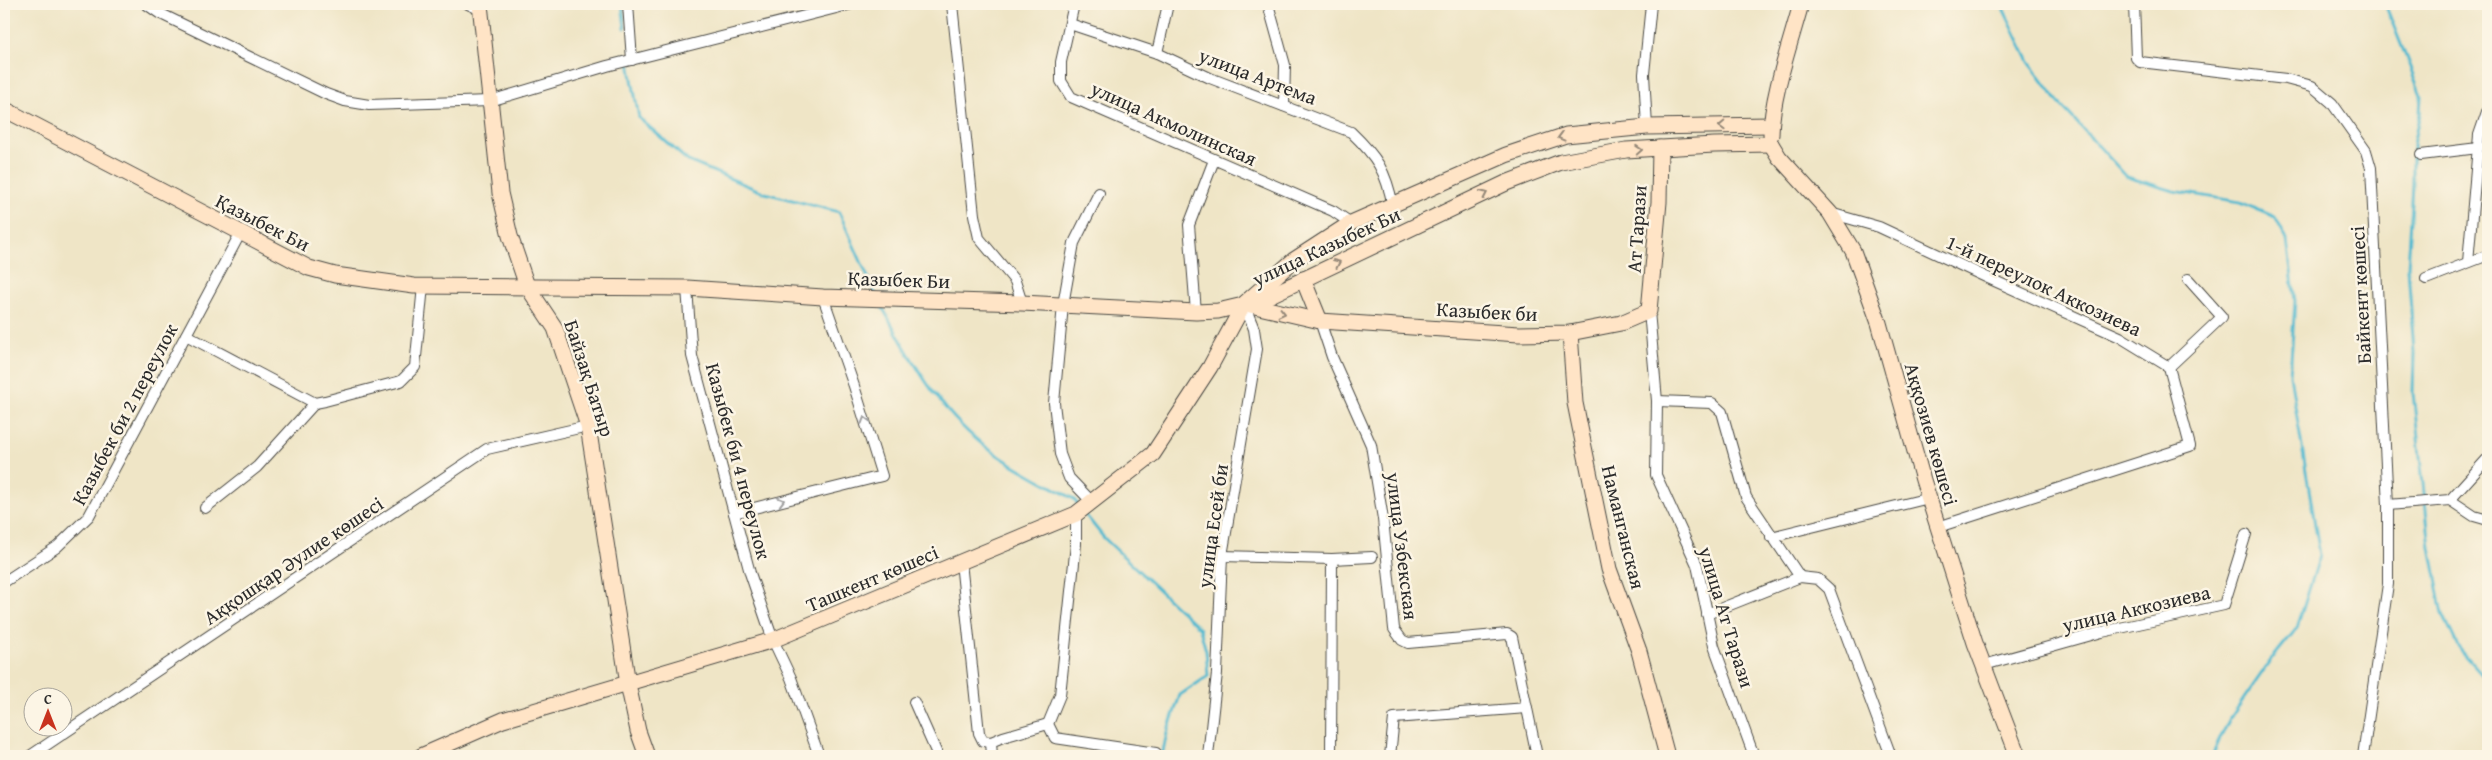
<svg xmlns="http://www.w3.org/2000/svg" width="2492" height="760" font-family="'Gentium Book Plus',serif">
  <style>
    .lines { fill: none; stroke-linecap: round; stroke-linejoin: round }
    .stream { stroke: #52bad0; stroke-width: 3 }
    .street-casing { stroke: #484742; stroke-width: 12 }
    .secondary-casing { stroke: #484742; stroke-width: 17 }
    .street { stroke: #fff; stroke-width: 10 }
    .secondary { stroke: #ffe4c6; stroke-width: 15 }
    .oneway { stroke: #958878 }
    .oneway2 { stroke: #a0a0a0 }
    .labels { text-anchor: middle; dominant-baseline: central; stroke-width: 5; stroke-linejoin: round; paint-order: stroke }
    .street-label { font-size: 20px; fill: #2b2b2b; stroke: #fcf5e5 }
  </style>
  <rect width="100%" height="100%" fill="#fcf5e5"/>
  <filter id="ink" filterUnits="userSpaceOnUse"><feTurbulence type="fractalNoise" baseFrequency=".02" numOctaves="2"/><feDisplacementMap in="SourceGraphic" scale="10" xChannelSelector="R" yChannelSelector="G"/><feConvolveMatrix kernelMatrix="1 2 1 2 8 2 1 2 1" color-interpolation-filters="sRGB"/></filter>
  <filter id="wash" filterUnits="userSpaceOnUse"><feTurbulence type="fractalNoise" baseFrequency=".0096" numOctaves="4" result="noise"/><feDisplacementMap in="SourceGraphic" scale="20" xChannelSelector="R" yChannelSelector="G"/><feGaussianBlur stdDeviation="1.12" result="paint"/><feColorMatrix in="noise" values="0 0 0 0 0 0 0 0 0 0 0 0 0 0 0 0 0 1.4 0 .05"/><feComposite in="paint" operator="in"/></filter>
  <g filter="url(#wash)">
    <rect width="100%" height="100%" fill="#efe5c6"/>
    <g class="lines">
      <g class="stream">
        <path d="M622 4 625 28"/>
        <path d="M2001 4 2029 62 2059 103 2127 177 2174 191 2240 202 2275 217 2287 240 2295 301 2290 375 2320 555 2297 628 2271 660 2229 720 2212 756"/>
        <path d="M2385 4 2421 95 2420 114 2413 144V185L2408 268 2414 353 2413 393 2430 547 2443 614 2458 647 2483 675 2488 690"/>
        <path d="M629 62 639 118 688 161 765 193 839 212 875 293"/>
        <path d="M880 303C908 354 936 408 982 444 1007 464 1046 483 1074 499L1079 506"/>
        <path d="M1084 513 1104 538 1200 629 1206 651 1208 676 1180 695 1167 733 1162 756"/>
      </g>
    </g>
  </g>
  <g filter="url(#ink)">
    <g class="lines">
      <defs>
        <g id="street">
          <path d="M146 4 159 13 326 94 345 101 369 105 490 101 607 66 852 4"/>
          <path d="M468 4 481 10"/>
          <path d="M628 4 632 60"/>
          <path d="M952 4 974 215 979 238 1015 281 1022 303"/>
          <path d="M1074 4 1061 62V81L1071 97 1333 211 1351 223"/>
          <path d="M1268 4 1285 65 1284 106"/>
          <path d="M2134 4 2136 58 2140 62 2286 79 2312 86 2332 103 2366 151 2371 168 2388 505V584L2363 756"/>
          <path d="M1070 24 1157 53 1210 78 1351 132C1377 157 1386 171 1393 206"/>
          <path d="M1157 53 1168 4"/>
          <path d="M1647 127 1644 74 1651 4"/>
          <path d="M2421 155 2478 148"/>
          <path d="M1830 213 1879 227 1988 278 2120 337 2169 367 2190 446 1938 527"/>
          <path d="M2468 262 2479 135 2488 109"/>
          <path d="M2426 279 2488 255"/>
          <path d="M687 288 692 356 750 573 773 640 791 678 817 750"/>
          <path d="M1649 311 1657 401 1656 475 1697 565 1714 646 1754 756"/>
          <path d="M1196 312 1189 225 1214 160"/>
          <path d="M1320 321 1332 357 1371 445 1383 519 1394 629 1402 640 1408 643 1507 634 1512 637 1537 756"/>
          <path d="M186 335 315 403 325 401 401 381 415 367 423 286"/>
          <path d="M2169 367 2222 317 2188 279"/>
          <path d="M1657 401 1712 403 1722 412 1746 497 1800 577"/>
          <path d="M2450 500 2474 516 2488 520"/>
          <path d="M1091 501 1069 478 1060 454 1054 403 1063 305 1074 243 1099 193"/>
          <path d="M2388 505 2450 500 2488 458"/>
          <path d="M205 508 257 467 315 403"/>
          <path d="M734 513 882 476 854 386 823 297"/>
          <path d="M1076 514V544L1060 695 1048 724 1055 738 1156 753"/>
          <path d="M1771 537 1929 498"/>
          <path d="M1222 556 1332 559 1372 557"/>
          <path d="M961 562 979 733 983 741 991 742"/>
          <path d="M4 582 57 547 89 516 241 232"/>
          <path d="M1707 614 1800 577 1818 579 1829 589 1891 756"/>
          <path d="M1984 665 2102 632 2224 605 2246 534"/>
          <path d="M914 702 938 756"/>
          <path d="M30 756 487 449 588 426"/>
          <path d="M992 756 991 742 1003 737 1048 724"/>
          <path d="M1208 756 1217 673 1222 556 1257 349 1254 329 1244 304"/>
          <path d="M1331 756 1332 559"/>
          <path d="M1390 756 1394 718 1527 708"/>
        </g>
        <g id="secondary">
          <path d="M480 4 500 193 510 236 527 286 555 328 588 426 628 684 638 731 647 756"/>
          <path d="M4 109 309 268 335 275 414 286 687 288 823 297 1022 303 1196 312 1218 311 1256 302 1506 183 1561 162 1626 150 1714 145 1771 144"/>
          <path d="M1771 135C1771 98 1791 41 1801 4"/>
          <path d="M1771 144 1779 157 1830 213 1853 251 1879 323 1923 480 1975 643 2018 756"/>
          <path d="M1303 279 1320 321"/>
          <path d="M1246 304 1320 321 1519 334 1570 333 1621 323 1649 311 1659 202 1660 148"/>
          <path d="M1570 333 1575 403 1609 569 1639 651 1667 756"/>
          <path d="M421 756 503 720 773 640 1076 514 1153 454 1210 367 1244 304 1294 260 1351 223 1506 155 1566 135 1647 127 1771 125"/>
        </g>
      </defs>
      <use href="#street" class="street-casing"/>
      <use href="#secondary" class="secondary-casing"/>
      <use href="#street" class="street"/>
      <use href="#secondary" class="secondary"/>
    </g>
    <defs><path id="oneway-chevron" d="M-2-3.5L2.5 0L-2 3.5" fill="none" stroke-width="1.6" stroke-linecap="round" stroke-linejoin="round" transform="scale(1.25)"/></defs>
    <g class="oneway">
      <use href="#oneway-chevron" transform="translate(1722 126) rotate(178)"/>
      <use href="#oneway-chevron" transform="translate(1561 137) rotate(165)"/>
      <use href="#oneway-chevron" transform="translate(1639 150) rotate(-4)"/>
      <use href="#oneway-chevron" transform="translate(1484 194) rotate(-25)"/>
      <use href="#oneway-chevron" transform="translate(1337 263) rotate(-25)"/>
      <use href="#oneway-chevron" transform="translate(1282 313) rotate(13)"/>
    </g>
    <g class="oneway2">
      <use href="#oneway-chevron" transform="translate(865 420) rotate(-107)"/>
      <use href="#oneway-chevron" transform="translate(781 501) rotate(-15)"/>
    </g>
  </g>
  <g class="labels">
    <g class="street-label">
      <text transform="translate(1258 76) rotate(21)">улица Артема</text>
      <text transform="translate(1174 123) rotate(24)">улица Акмолинская</text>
      <text transform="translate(263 222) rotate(27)">Қазыбек Би</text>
      <text transform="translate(1636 229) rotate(-86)">Ат Тарази</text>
      <text transform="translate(1326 246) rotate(-25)">улица Казыбек Би</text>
      <text transform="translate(899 279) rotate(2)">Қазыбек Би</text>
      <text transform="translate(2044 285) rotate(25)">1-й переулок Аккозиева</text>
      <text transform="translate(2360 295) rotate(-93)">Байкент көшесі</text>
      <text transform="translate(1487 311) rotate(3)">Казыбек би</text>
      <text transform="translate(590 378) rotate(72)">Байзақ Батыр</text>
      <text transform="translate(124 414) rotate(-62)">Казыбек би 2 переулок</text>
      <text transform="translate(1932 434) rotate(74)">Аққозиев көшесі</text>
      <text transform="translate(739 461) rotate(75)">Казыбек би 4 переулок</text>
      <text transform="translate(1212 526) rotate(-82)">улица Есей би</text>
      <text transform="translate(1624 527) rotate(76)">Наманганская</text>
      <text transform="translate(1403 546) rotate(83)">улица Узбекская</text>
      <text transform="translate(293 560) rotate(-34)">Аққошқар Әулие көшесі</text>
      <text transform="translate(872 578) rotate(-23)">Ташкент көшесі</text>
      <text transform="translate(2136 608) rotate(-13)">улица Аккозиева</text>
      <text transform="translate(1727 617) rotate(73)">улица Ат Тарази</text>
    </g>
  </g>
  <rect width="2492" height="760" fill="none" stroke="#fcf5e5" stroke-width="20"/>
  <g transform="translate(48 712)"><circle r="24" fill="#fcf5e5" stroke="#a8a49b"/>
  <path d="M0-4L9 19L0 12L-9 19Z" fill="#c8321e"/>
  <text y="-8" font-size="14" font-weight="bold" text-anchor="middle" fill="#2b2b2b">С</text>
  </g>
</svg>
